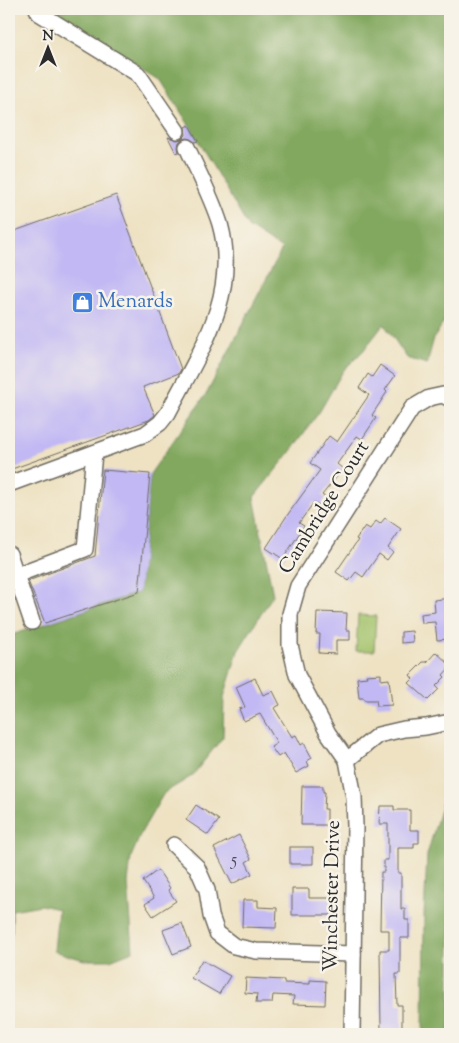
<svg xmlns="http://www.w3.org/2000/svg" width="459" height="1043" font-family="'Sorts Mill Goudy',serif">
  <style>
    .green { fill: #a3c26a; stroke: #67764a }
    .forest { fill: #82a85e; stroke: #566a44 }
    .building { fill: #c1b8f4 }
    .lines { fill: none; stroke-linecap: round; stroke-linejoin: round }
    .minor-casing { stroke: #6f6b60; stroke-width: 18 }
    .minor { stroke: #fff; stroke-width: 15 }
    .labels { text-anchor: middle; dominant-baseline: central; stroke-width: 5; stroke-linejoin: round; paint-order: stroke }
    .number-label { font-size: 18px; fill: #504e5d }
    .shop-label { font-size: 20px; fill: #366cbe; stroke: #f7f3e8; text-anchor: start }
    .street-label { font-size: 20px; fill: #2b2b2b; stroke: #f7f3e8 }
  </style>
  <rect width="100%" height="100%" fill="#f7f3e8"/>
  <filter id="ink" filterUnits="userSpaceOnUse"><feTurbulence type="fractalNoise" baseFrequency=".02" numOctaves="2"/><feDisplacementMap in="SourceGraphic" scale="10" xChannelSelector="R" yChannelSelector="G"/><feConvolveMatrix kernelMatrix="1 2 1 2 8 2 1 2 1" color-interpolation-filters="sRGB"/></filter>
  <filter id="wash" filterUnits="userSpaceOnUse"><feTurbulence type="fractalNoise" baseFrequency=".0096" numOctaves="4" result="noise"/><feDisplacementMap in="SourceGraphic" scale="20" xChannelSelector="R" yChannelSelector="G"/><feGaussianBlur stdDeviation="1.12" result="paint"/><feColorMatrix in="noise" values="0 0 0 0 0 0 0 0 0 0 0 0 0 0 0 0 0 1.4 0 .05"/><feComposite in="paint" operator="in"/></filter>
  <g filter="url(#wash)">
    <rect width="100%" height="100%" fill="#eee2c3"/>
    <path class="green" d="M358 615 376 616 374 651H356Z"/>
    <g class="forest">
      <path d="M55 9H450V310L447 317 434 338 427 364 407 358 384 324 363 351 343 371 320 411 288 455 254 497 273 595 238 651 224 697 223 737 192 776 164 793 142 831 131 857 128 883 133 951 110 960H84L54 951 58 909 41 905 12 910V933L9 934V636L139 592 150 474 207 393 282 249 248 227 189 125 160 79Z"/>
      <path d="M450 798V1034H423L424 916 427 855 442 803Z"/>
    </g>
    <g id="blocks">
      <g class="building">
        <path d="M189 125 198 141 195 142 188 138 183 139 179 142 178 147 179 152 176 153 168 137 177 140 182 139 186 135 185 127Z"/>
        <path d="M116 195 181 369 179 373 143 387 155 415 149 420 9 470V233Z"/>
        <path d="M380 365 395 376 385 390 387 392 372 415 376 418 362 439 357 436 337 464 343 469 322 495 326 498 320 506 314 502 299 523 304 526 283 559 266 548 286 517 320 470 310 463 329 436 337 442 369 395 359 388 368 374 372 377Z"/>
        <path d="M103 470 150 474 139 592 45 623 28 581 95 556Z"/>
        <path d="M385 518 401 529 388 548 393 552 387 560 379 554 363 577 356 572 349 581 336 572 358 540 356 539 365 526 370 529 376 521 380 524Z"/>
        <path d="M450 598V639L437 640 435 622 422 623 421 614 435 612 434 600Z"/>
        <path d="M317 612 347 613 346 630H350V640H336V654L319 653 320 634H316Z"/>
        <path d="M412 631 413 642 401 643V632Z"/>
        <path d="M436 652 450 665V667L443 675 445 677 436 686 439 689 428 700 409 683 413 679 410 675 423 662H427Z"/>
        <path d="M381 674V680L389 679 392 705 377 706 376 700H365L364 698H359L357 678 367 677 366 675Z"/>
        <path d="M255 678 263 695 273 691 280 705 274 708 292 737 296 735 301 745 304 743 312 758 307 761 309 766 296 773 284 753 278 757 271 747 277 743 260 714 244 721 239 709 245 707 236 687Z"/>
        <path d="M302 786H323V792H325L324 809H327V825H301Z"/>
        <path d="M196 805 219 820 208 835 186 820Z"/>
        <path d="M380 806H394V810H410V830H419V843H414V848H398V873H401V909H405V920H409V938H400V974H396L397 1005H402V1031H381L380 950H389V930H380L381 872H384V860H388V824H379Z"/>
        <path d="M239 835 251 859 246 862 252 874 232 884 214 848Z"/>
        <rect x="290" y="847" width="23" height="17"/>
        <path d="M158 870 170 888 168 890 176 901 153 916 145 904 154 898 143 881Z"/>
        <path d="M292 889H309V898H334V915H292Z"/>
        <path d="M243 900H258V907L277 908 276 928 242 927Z"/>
        <path d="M182 923 191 947 173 954 163 930Z"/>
        <path d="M202 960 230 976 219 994 191 978Z"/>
        <path d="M246 978 284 980V983L310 984V980L326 981 325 1005 293 1004 294 996 273 995 272 1003H256L257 994 245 993Z"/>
      </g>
    </g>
  </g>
  <g filter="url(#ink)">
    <use href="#blocks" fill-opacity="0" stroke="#6f6b60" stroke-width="1"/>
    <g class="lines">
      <defs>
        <g id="minor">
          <path d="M37 9 39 13 138 74 177 131"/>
          <path d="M450 399 443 395 429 398 412 408 298 586 290 614V645L297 675 328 733 347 760 378 735 404 729 426 727 450 722"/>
          <path d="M9 484 145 434 160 423 168 413C199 353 240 295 220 224 212 198 198 172 187 147"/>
          <path d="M9 554 32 622"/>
          <path d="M16 575 85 549 94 453"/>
          <path d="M347 760 354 797 355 826 352 1034"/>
          <path d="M174 845 197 867 207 890 211 916 217 933 234 946 256 951 353 954"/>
        </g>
      </defs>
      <use href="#minor" class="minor-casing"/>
      <use href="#minor" class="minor"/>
    </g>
  </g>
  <defs>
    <symbol id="shop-square" viewBox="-11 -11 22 22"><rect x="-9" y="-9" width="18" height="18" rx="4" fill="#3f7fe0" stroke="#f7f3e8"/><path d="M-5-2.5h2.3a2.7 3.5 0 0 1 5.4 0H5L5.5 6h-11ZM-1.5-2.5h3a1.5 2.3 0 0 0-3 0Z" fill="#fff"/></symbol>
  </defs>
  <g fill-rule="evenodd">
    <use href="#shop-square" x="70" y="290" width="25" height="25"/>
  </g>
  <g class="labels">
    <g class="number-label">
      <text x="234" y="861">5</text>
    </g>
    <g class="shop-label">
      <text x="98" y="302">Menards</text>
    </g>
    <g class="street-label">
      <text transform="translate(325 508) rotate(-58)">Cambridge Court</text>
      <text transform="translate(333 896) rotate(-89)">Winchester Drive</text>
    </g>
  </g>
  <rect width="459" height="1043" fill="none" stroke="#f7f3e8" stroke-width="30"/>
  <g transform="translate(48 48)" stroke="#f7f3e8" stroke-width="4" paint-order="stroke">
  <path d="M0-4L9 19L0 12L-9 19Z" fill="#2b2b2b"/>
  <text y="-8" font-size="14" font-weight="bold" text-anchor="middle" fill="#2b2b2b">N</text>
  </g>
</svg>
